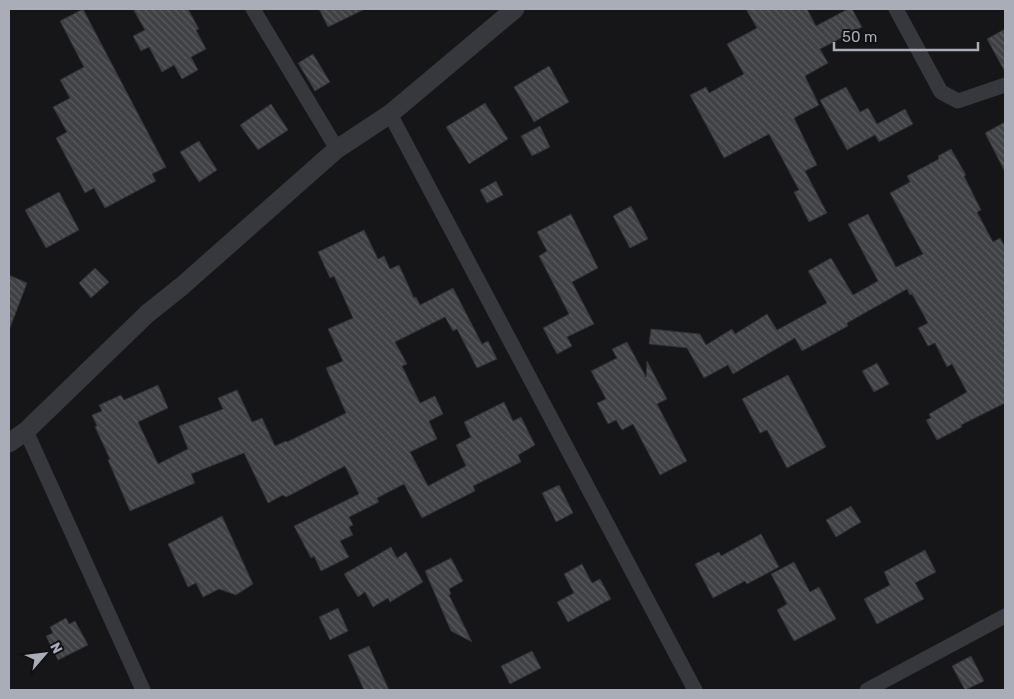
<svg xmlns="http://www.w3.org/2000/svg" width="1014" height="699" font-family="Rubik,sans-serif">
<defs>
<pattern id="building-back-hatch" width="6" height="6" patternUnits="userSpaceOnUse" patternTransform="scale(1.25)"><rect width="6" height="6" fill="#404145"/><path d="M-1 5l2 2M0 0l6 6M5-1l2 2" fill="none" stroke="#595a5e"/></pattern>
</defs>
<rect width="100%" height="100%" fill="#161618"/>
<g fill="url(#building-back-hatch)" stroke="#303034">
<polygon points="83,9 166,167 152,174 156,181 105,208 94,188 85,193 56,138 67,132 53,107 70,98 60,80 84,67 60,21"/>
<polygon points="133,9 188,9 199,29 196,30 206,49 191,57 198,70 182,79 174,65 162,72 149,47 141,51 133,36 145,30"/>
<polygon points="319,9 365,9 328,27"/>
<polygon points="746,9 807,9 816,26 848,9 852,9 862,27 820,49 828,63 805,76 819,105 794,118 817,165 805,171 827,213 809,222 794,192 799,190 769,134 724,158 690,95 706,87 709,93 744,74 727,44 757,28"/>
<polygon points="1005,29 1005,72 987,39"/>
<polygon points="313,54 330,82 315,91 298,63"/>
<polygon points="549,66 569,102 534,122 514,87"/>
<polygon points="846,87 860,112 868,108 877,124 905,109 913,124 879,142 875,135 847,150 820,100"/>
<polygon points="485,103 508,139 469,164 446,127"/>
<polygon points="271,104 288,130 258,150 240,125"/>
<polygon points="1005,122 1005,172 985,133"/>
<polygon points="540,126 550,147 532,156 521,136"/>
<polygon points="199,141 217,170 199,182 180,152"/>
<polygon points="951,149 966,175 964,176 981,210 977,212 993,242 1000,238 1005,247 1005,403 961,425 962,427 937,440 926,420 931,418 929,414 967,392 952,364 947,367 935,343 928,346 918,328 928,323 912,294 910,295 907,289 847,323 848,326 802,351 795,338 733,374 728,365 704,378 687,348 649,344 651,329 700,334 706,345 732,329 735,334 767,314 777,330 827,303 808,271 831,258 853,295 878,281 848,224 868,214 896,267 923,254 890,193 910,182 907,176 939,159 938,156"/>
<polygon points="496,181 503,195 487,203 480,190"/>
<polygon points="59,192 79,230 46,248 25,210"/>
<polygon points="631,206 648,239 630,248 613,216"/>
<polygon points="571,214 598,268 572,282 594,324 567,337 572,346 557,354 543,328 569,314 539,256 547,251 537,232"/>
<polygon points="364,230 378,259 384,256 390,269 399,265 414,298 416,297 420,305 453,288 482,344 488,341 497,359 477,368 457,329 453,331 445,317 395,342 407,364 402,366 420,403 435,396 443,414 429,421 437,439 410,452 428,486 466,466 456,445 471,437 464,422 504,402 513,421 521,417 535,445 518,455 521,462 473,486 475,491 422,518 404,484 377,498 379,502 349,517 353,525 349,527 353,535 340,541 349,557 321,571 314,556 311,558 294,526 359,494 345,466 298,491 286,497 283,495 268,503 244,453 191,474 195,483 130,511 108,460 110,459 95,427 97,426 92,415 102,411 99,405 121,395 124,400 158,385 168,408 138,422 158,464 188,449 179,426 223,409 218,398 237,390 252,422 262,418 275,446 286,441 287,442 346,413 326,368 343,361 328,329 353,318 334,276 330,278 318,252"/>
<polygon points="95,268 109,282 91,298 79,283"/>
<polygon points="9,275 27,283 10,328 9,327"/>
<polygon points="627,342 646,377 647,361 667,399 657,404 687,461 660,475 633,424 622,430 616,420 608,424 597,403 606,399 591,371 617,358 612,349"/>
<polygon points="877,363 889,384 874,392 862,371"/>
<polygon points="788,375 826,447 787,468 767,430 760,433 742,399"/>
<polygon points="559,485 573,513 556,522 542,493"/>
<polygon points="851,506 861,522 836,537 826,520"/>
<polygon points="222,516 253,584 236,595 219,589 203,597 196,583 188,587 168,544"/>
<polygon points="761,534 779,567 747,584 745,581 713,598 695,564 719,552 721,556"/>
<polygon points="391,547 397,558 406,552 423,582 390,602 388,598 373,607 365,592 358,597 344,574"/>
<polygon points="925,550 936,572 915,583 924,599 877,624 864,599 890,585 884,572"/>
<polygon points="451,558 463,581 449,589 451,594 449,595 472,642 451,631 425,571"/>
<polygon points="794,562 810,592 819,587 836,619 794,641 777,610 787,604 771,574"/>
<polygon points="582,564 592,583 600,579 611,599 568,622 557,602 574,593 564,574"/>
<polygon points="338,608 348,631 330,640 319,617"/>
<polygon points="66,618 69,624 75,621 88,645 58,660 46,636 53,633 50,627"/>
<polygon points="369,646 389,690 364,690 348,655"/>
<polygon points="532,651 541,668 510,684 501,666"/>
<polygon points="971,656 984,681 965,690 952,666"/>
</g>
<g fill="none" stroke-linecap="round" stroke-linejoin="round">
<g stroke="#37383d" stroke-width="15">
<polyline points="253,9 337,149"/>
<polyline points="896,9 941,92 958,101 1005,85"/>
<polyline points="390,114 695,690"/>
<polyline points="26,431 143,690"/>
<polyline points="867,690 1005,616"/>
</g>
<polyline stroke="#37383d" stroke-width="19" points="9,443 26,431 147,314 182,286 337,149 390,114 515,9"/>
</g>
<rect width="1014" height="699" fill="none" stroke="#a8adb8" stroke-width="20"/>
<g transform="translate(45 654) rotate(62)" stroke="#111113" stroke-width="4" paint-order="stroke">
<path d="M0-4L9 19L0 12L-9 19Z" fill="#a8adb8"/>
<text y="-8" font-size="14" font-weight="bold" text-anchor="middle" fill="#a8adb8">N</text>
</g>
<path d="M834 42v8h144v-8" fill="none" stroke="#a8adb8" stroke-width="2.5"/>
<text x="842" y="42" font-size="15" fill="#a8adb8" stroke="#111113" stroke-width="4" paint-order="stroke">50 m</text>
</svg>
